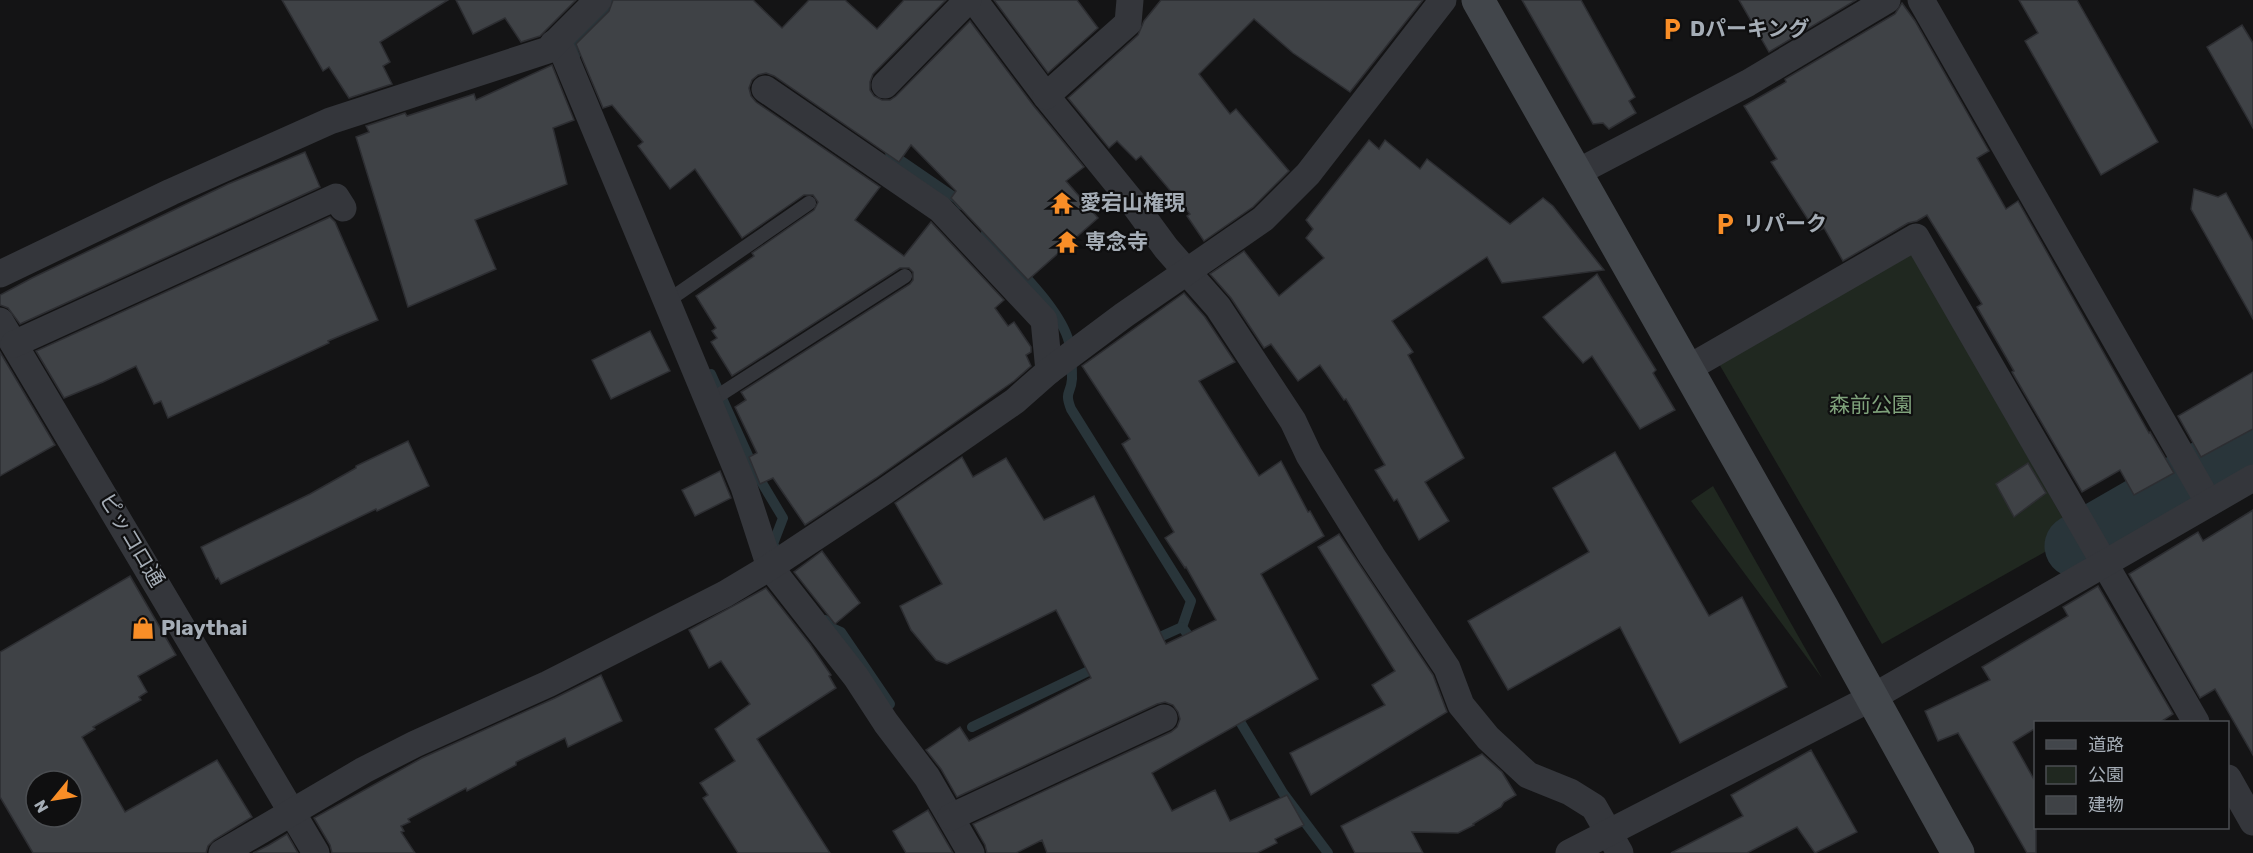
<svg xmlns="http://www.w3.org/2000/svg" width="2253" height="853" font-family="Rubik,'Noto Sans JP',sans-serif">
<rect width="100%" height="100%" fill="#141415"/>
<g fill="#202820">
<polygon points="1909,249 2073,536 1882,644 1715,357"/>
<polygon points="1713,486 1822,678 1691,501"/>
</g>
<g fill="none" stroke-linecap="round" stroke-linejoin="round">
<g stroke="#29353a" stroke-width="10">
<polyline points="575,56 572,49 614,0"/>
<polyline points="890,153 957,199 962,205"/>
<path d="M986 233C1010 263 1059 305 1069 342 1072 352 1072 369 1072 379 1071 394 1064 391 1071 409L1191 601 1182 627"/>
<polyline points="711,374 756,473 783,518 773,544 777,551"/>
<polyline points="825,620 830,627 841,632 890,704"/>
<polyline points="1151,641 1182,627 1196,645"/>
<polyline points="1233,710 1283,793 1328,853"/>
<polyline points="972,727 1099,666"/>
</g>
<polyline stroke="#29353a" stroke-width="63" points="2076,546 2253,444"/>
</g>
<g fill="#3f4246" stroke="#2d2e32" stroke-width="1.5" fill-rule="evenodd">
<polygon points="282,0 448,0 380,42 390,62 383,66 392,84 349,98 329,67 323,71"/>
<polygon points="456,0 576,0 540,36 521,42 505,18 473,34"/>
<polygon points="613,0 753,0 782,28 809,0 845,0 877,29 904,0 946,0 873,74 870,82 870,90 874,96 882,100 890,100 896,96 970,21 1033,105 1084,167 1066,181 1098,218 1028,280 951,198 956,191 911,145 899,162 774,76 766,73 758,75 752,80 749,88 751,96 756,102 880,187 855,220 904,256 931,222 1004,300 995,308 1008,326 1014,322 1031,347 1031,352 1026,355 1031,366 1014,381 876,478 805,525 773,478 760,484 749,457 757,453 735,407 746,400 741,392 910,284 913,280 913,272 909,268 900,268 732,376 711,342 717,338 712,331 716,328 696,296 754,256 752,253 814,210 818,202 813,195 804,195 742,238 695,169 670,189 638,146 643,142 612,105 603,108 576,44 609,11"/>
<polygon points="994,0 1077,0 1098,28 1048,73"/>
<polygon points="1161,0 1423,0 1350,92 1293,53 1254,19 1199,74 1230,114 1236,109 1289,171 1253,207 1204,241 1187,216 1190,214 1141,156 1136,160 1117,141 1109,148 1068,98 1138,35 1144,21"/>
<polygon points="1522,0 1581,0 1635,97 1629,101 1636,113 1609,129 1603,123 1593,124"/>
<polygon points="1739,0 1856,0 1769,52"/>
<polygon points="2019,0 2077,0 2158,142 2101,175 2025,41 2038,33"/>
<polygon points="1902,3 1915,21 1989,151 1977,158 2006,209 2018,201 2149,433 2150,432 2174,473 2134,495 2120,470 2082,492 2012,372 2014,371 1977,307 1982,304 1927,215 1917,221 1908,223 1843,261 1824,228 1816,232 1771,162 1777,159 1744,106 1786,82 1785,79 1895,14"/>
<polygon points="2242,25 2253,43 2253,128 2207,47"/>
<polygon points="552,65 574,120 553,128 567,184 475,220 496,269 408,307 356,137 369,132 366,126 405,113 407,116 474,94 476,100"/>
<polygon points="1369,140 1379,149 1385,140 1420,169 1427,159 1510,224 1543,198 1553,206 1604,270 1502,283 1487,257 1392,321 1413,352 1408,355 1464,458 1425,482 1449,521 1419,540 1397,499 1394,501 1375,470 1385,465 1346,399 1344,400 1320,365 1298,381 1271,344 1264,348 1231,298 1210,274 1244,251 1279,296 1324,258 1306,238 1313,229 1306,220"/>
<polygon points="305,152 320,187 20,324 8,308 0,305 0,295 32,278 228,184"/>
<polygon points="2194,189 2218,197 2226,193 2253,242 2253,319 2191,209"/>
<polygon points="330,217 335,222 378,320 328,341 329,343 168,418 161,401 154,404 136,366 103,382 64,398 36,351"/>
<polygon points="1597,274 1656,370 1653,373 1675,410 1640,429 1592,356 1583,363 1543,317"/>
<polygon points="1184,293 1205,317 1235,362 1199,381 1259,476 1281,461 1308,512 1310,511 1324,536 1261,574 1318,679 1152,773 1172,811 1215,790 1230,821 1287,795 1304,825 1275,839 1277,843 1257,853 1047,853 1042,840 1016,853 987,853 985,845 973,824 1171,732 1177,727 1180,719 1178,712 1173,705 1165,702 1157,704 957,797 941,769 926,750 960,727 969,741 1091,678 1056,610 947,664 936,660 911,630 900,606 942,584 895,503 962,457 973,477 1006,458 1044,520 1094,496 1166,644 1216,620 1186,567 1185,568 1165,538 1174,532 1122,444 1130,439 1082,366"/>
<polygon points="650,331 670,371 611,399 592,360"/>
<polygon points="0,352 55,445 0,476"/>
<polygon points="2253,372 2253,429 2201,457 2178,416"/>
<polygon points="408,441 429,486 377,511 376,509 221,584 218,578 216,579 201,547 310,494 356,468 356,466"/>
<polygon points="1615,452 1709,616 1742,597 1787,687 1680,743 1620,627 1508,690 1468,621 1589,552 1553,488"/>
<polygon points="2028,463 2046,493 2014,517 1996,484"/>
<polygon points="720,471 731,498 695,516 682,490"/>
<polygon points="2253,510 2253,755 2215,689 2200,698 2129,574 2198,532 2203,541"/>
<polygon points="1339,534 1433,675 1447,712 1311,795 1290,753 1385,705 1372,685 1395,671 1318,547"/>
<polygon points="822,551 860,603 835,624 794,572"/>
<path d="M130 576 176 655 138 676 147 692 139 697 141 700 93 727 95 729 82 737 125 812 217 760 252 817 214 840 208 846 206 853H33L0 797V652ZM36 781H72V817H36Z"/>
<polygon points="2098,586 2173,714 2159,723 2036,723 2036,728 2013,742 2036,783 2036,853 2027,853 1958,733 1938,741 1925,711 1990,680 1982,667 2068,616 2063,607"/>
<polygon points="766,588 810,644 831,675 829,676 836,688 757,739 830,853 738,853 703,798 708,795 700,783 735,761 715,729 750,704 721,661 709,668 689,630"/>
<polygon points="601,675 622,721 568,747 565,738 516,762 516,765 467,791 466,788 408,819 410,822 401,826 404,831 401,832 415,853 332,853 330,845 314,818 422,758 555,698"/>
<polygon points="1811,750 1857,832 1815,853 1797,827 1747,853 1671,853 1743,816 1731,795"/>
<polygon points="1482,754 1502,772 1516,795 1504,802 1501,807 1473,824 1474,825 1458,833 1412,832 1423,853 1355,853 1341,826"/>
<polygon points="928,810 953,853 906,853 893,831"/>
<polygon points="287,834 298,853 253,853 269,845"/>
</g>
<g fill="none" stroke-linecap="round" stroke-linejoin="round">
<g stroke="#34363b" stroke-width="14">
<polyline points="666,302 809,203"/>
<polyline points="707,403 905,276"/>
</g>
<g stroke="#34363b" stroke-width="27">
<polyline points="974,0 1046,96 1133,203 1166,248 1218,307 1293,421 1309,455 1372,556 1447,668 1461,705 1488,738 1528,775 1570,792 1594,807 1620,853"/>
<polyline points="1921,0 2209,503"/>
<polyline points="553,44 563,52 744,487 770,567 856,677 886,723 927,777 971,853"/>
<polyline points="885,85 968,0"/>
<polyline points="765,89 940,209 1044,320 1049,371"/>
<polyline points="1046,96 1128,23 1130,0"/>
<polyline points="1576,173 1748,83 1887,0"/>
<polyline points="0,274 171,192 330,121 548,50 598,0"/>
<polyline points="0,321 316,853"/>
<polyline points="14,344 336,197 343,208"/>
<polyline points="1687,369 1916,237 2196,722"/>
<polyline points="2228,778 2253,822"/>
<polyline points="951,817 1164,718"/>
<polyline points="222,853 364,770 415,744 548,684 725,594 770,567 885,491 1015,401 1049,371 1124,315 1263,219 1308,174 1443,0"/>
<polyline points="1569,853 1873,697 2253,478"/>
</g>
<polyline stroke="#42464b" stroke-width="33" points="1478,0 1822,607 1958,853"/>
</g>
<defs>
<g id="parking-bare" transform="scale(1.8)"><path d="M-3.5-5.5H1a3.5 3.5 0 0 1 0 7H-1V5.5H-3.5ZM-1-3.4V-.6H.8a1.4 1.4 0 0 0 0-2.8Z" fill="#f98e27" stroke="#0f0f10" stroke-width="2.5" paint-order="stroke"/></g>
<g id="temple-bare" transform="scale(1.8)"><path d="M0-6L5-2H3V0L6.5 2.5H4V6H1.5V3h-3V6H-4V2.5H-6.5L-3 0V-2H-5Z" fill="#f98e27" stroke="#0f0f10" stroke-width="2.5" paint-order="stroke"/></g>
<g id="shop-bare" transform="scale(1.8)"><path d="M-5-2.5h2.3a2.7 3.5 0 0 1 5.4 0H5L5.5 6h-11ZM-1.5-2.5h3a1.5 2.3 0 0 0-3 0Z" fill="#f98e27" stroke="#0f0f10" stroke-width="2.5" paint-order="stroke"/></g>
</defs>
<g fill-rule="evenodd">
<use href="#parking-bare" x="1672" y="29"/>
<use href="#temple-bare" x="1062" y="203"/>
<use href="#parking-bare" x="1725" y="224"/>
<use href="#temple-bare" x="1067" y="242"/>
<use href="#shop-bare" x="143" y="628"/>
</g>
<g text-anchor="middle" stroke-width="4.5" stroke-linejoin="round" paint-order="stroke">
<g font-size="21" font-weight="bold" fill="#a5adb6" stroke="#0f0f10" text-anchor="start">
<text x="1690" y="36">Dパーキング</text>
<text x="1080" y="210">愛宕山権現</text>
<text x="1743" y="231">リパーク</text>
<text x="1085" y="249">専念寺</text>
<text x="161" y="635">Playthai</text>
</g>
<g font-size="21" fill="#7fa27b" stroke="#0f0f10">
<text x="1871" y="412">森前公園</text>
</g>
<g font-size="21" fill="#a5adb6" stroke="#0f0f10">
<text transform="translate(132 540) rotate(59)" y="7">ピッコロ通</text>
</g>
</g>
<rect x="2034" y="721" width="195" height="108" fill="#0f0f10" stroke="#4b4e52" stroke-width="1.5"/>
<rect x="2046" y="740" width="30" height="9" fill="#42464b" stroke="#4b4e52" stroke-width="1.5"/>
<text x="2088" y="751" font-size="18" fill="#a5adb6">道路</text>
<rect x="2046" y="766" width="30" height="18" fill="#202820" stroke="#4b4e52" stroke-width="1.5"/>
<text x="2088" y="781" font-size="18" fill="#a5adb6">公園</text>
<rect x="2046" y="796" width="30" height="18" fill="#3f4246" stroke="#4b4e52" stroke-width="1.5"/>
<text x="2088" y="811" font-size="18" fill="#a5adb6">建物</text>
<g transform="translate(54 799) rotate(240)"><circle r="28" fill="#0f0f10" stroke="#4b4e52" stroke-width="1.5"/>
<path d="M0-4.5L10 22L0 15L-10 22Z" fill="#f98e27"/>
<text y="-9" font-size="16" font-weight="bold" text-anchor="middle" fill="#a5adb6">N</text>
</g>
</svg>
